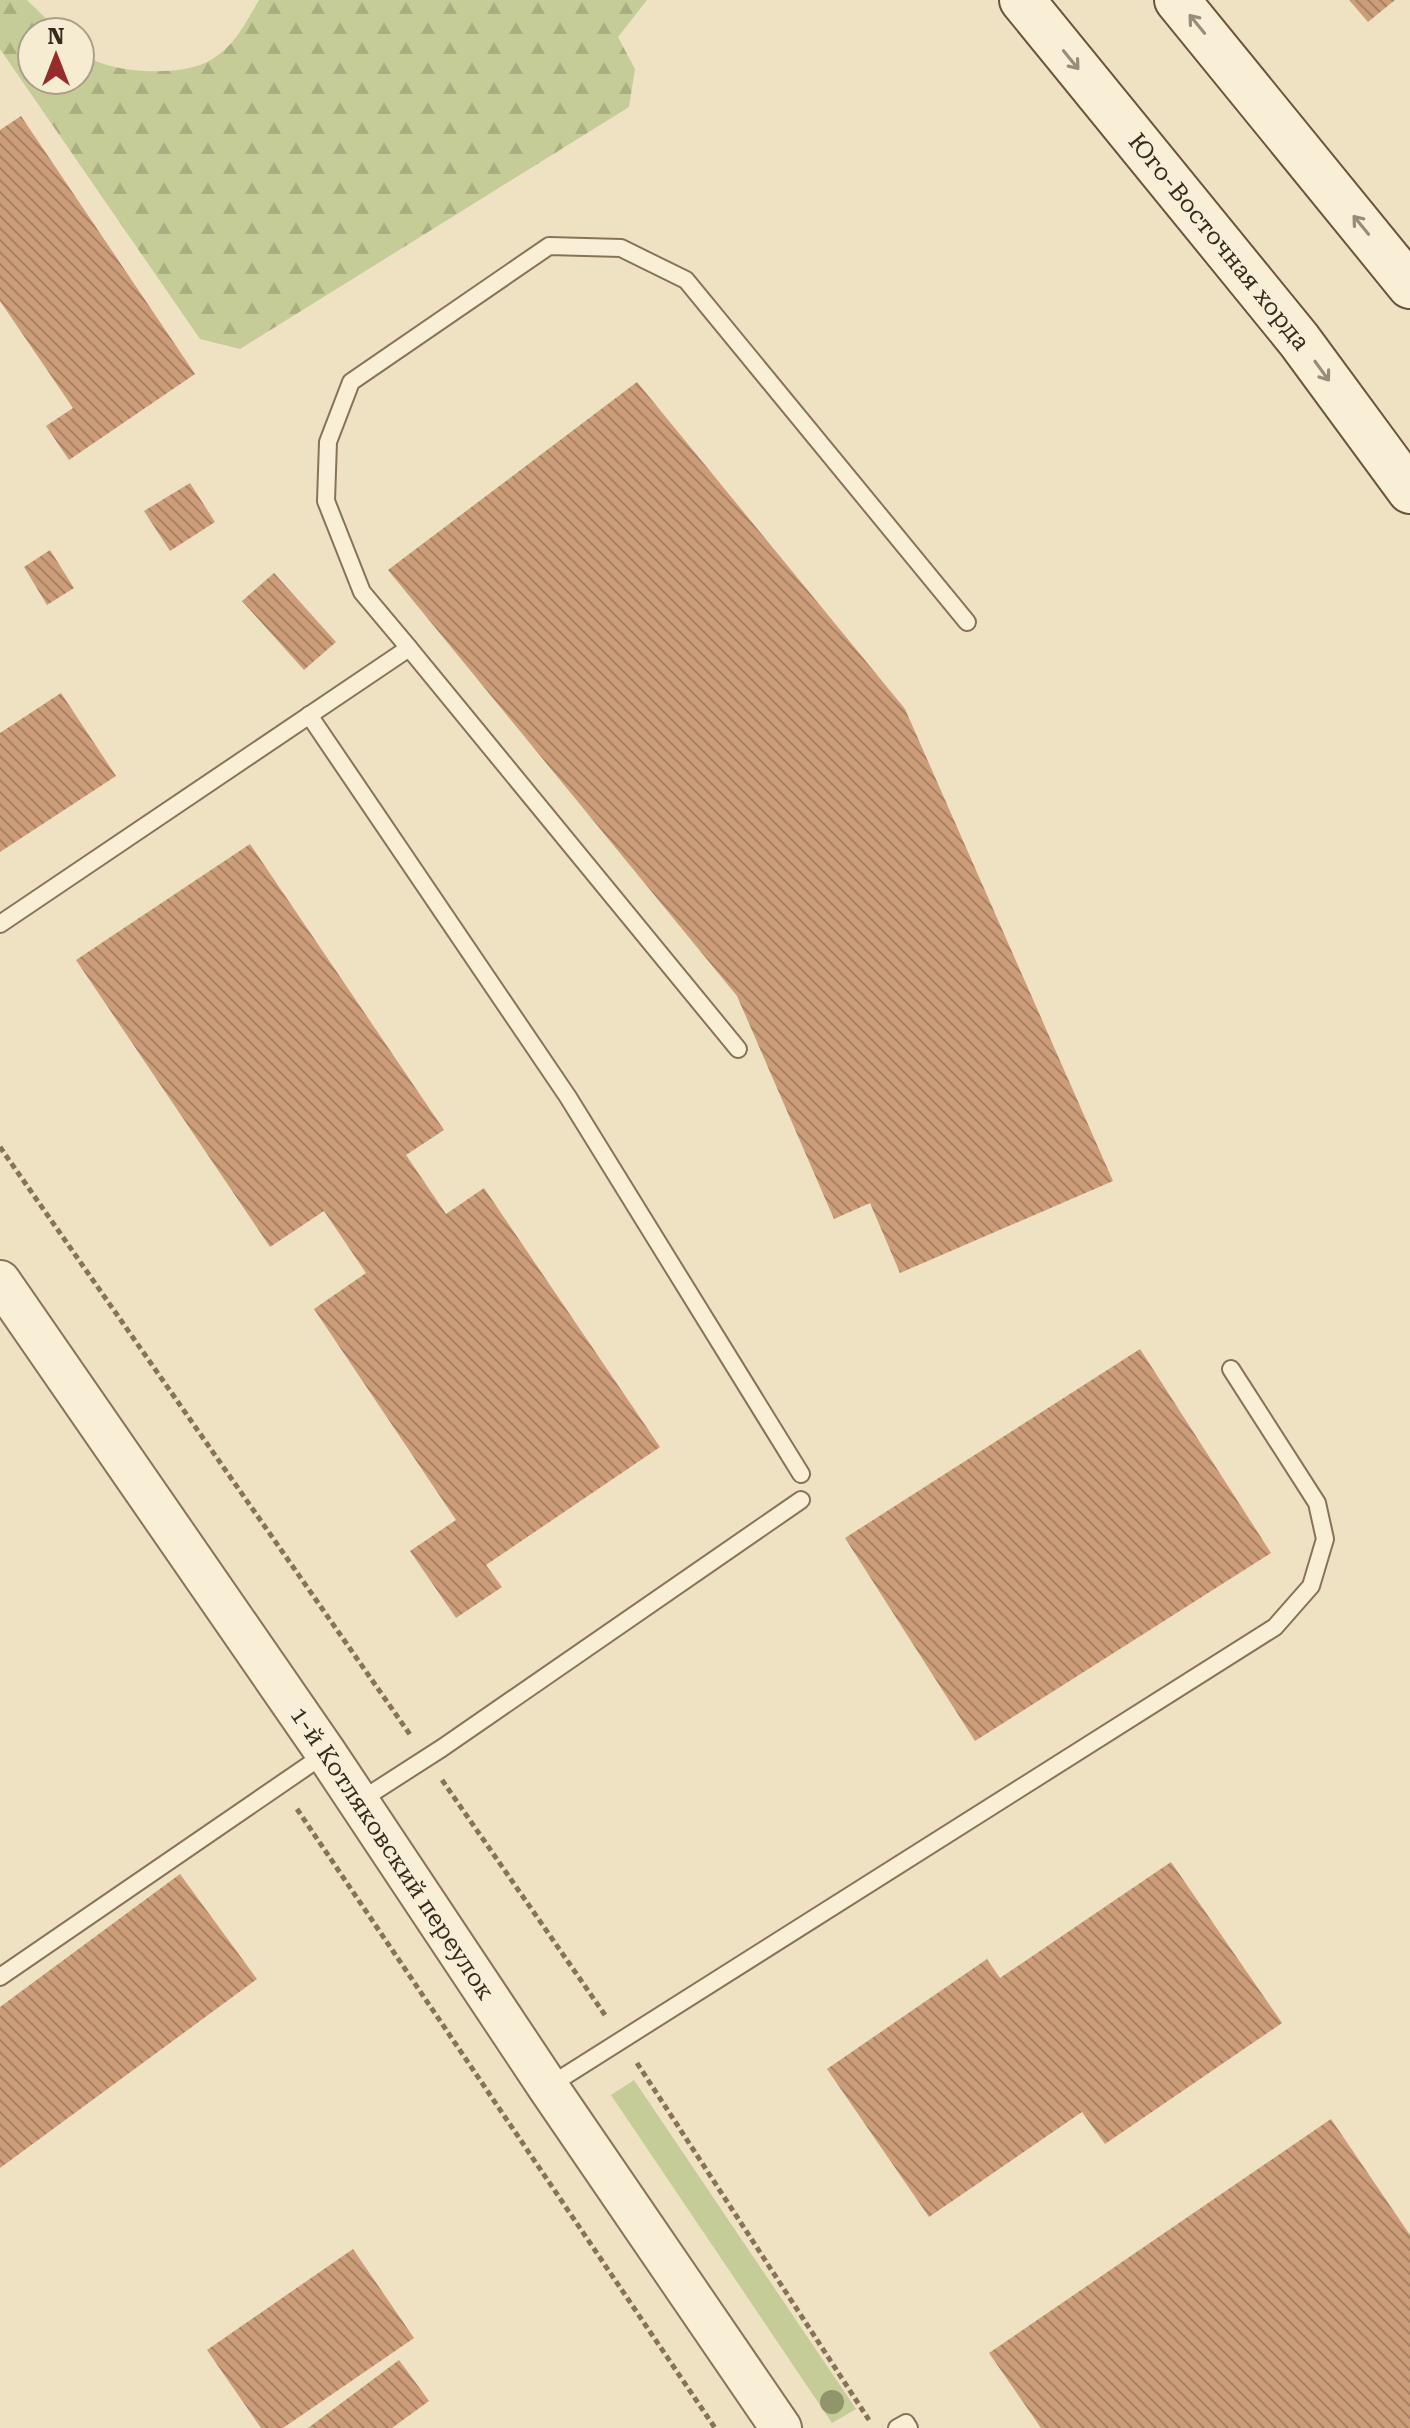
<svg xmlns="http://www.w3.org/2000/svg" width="1410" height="2428" font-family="'Roboto Serif',serif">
<defs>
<pattern id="forest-firs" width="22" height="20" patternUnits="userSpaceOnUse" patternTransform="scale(2)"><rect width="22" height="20" fill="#c5cc97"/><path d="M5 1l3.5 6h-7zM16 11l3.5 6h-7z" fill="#aaaf82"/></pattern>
<pattern id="building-back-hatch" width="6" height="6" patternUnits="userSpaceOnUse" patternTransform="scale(2)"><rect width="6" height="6" fill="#cc9d79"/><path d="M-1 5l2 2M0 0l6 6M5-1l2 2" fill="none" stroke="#a78063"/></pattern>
</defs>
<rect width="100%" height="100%" fill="#eee2c3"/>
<polygon fill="#c5cc97" points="634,2080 856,2409 832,2423 611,2095"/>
<path fill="url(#forest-firs)" d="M0 0H27L60 32H32V80H80V51C104 74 178 77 207 62 233 49 245 24 259 0H647L618 37 635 69 629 107 240 349 200 339 0 49Z"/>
<g fill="url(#building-back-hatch)">
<polygon points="1349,0 1395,0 1368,22"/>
<polygon points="21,116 195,374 69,460 46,426 73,408 0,301 0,130"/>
<polygon points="637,382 905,709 1113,1181 900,1273 870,1203 834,1219 737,996 388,570"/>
<polygon points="190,483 215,522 170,551 144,511"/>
<polygon points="50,550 74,588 47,605 24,567"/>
<polygon points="274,573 336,642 304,670 242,601"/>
<polygon points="61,693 116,776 0,852 0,733"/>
<polygon points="250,844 444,1130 406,1155 446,1214 484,1188 660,1447 486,1565 502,1587 456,1618 410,1551 456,1520 314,1309 366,1273 324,1211 270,1247 76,960"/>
<polygon points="1140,1349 1271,1553 975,1741 845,1538"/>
<polygon points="1171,1862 1282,2023 1105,2144 1082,2112 929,2217 827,2069 987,1959 1000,1978"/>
<polygon points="180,1874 257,1979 0,2168 0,2007"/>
<polygon points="1331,2119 1410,2235 1410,2428 1041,2428 989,2353"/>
<polygon points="353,2249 414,2338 283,2428 261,2428 207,2350"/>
<polygon points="399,2360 429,2401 392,2428 308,2428"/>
</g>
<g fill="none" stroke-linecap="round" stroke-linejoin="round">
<g stroke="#88735a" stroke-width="20">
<g id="service">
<polyline points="409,648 362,592 326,501 328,442 351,382 549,246 621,248 686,280 967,622"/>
<polyline points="309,715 568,1097 801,1474"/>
<polyline points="0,924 409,648 738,1049"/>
<polyline points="358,1802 442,1748 801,1500"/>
<polyline points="0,1977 325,1754"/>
<polyline points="549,2086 1275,1627 1311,1586 1325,1539 1317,1503 1231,1369"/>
<polyline points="897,2428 906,2423 909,2428"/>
</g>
</g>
<g stroke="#88735a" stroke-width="44">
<g id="tertiary">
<path id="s1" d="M0 1281 326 1753 548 2087 781 2428"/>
</g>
</g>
<g stroke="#6a543d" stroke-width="48">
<g id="secondary">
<path id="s2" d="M1022 0 1299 340 1410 491"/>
<polyline points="1177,0 1410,286"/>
</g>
</g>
<g stroke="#88735a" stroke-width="5" stroke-dasharray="6 4" stroke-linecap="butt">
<polyline points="0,1147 411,1736"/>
<polyline points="442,1780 605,2015"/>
<polyline points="297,1809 715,2428"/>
<polyline points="637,2063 869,2420"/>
</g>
<use href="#service" stroke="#f9efd6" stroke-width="16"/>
<use href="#tertiary" stroke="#f9efd6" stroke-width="40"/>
<use href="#secondary" stroke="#f9efd6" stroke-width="44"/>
</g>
<circle fill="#92946c" cx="832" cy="2402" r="12"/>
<defs><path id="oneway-shaft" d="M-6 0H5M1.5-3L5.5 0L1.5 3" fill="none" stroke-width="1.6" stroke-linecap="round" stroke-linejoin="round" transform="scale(2)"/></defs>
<g stroke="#988d7a">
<use href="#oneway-shaft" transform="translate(1197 24) rotate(-129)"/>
<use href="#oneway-shaft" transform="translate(1071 60) rotate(51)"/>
<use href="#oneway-shaft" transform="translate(1361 225) rotate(-129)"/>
<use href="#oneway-shaft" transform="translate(1322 371) rotate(54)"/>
</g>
<g text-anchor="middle" stroke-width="7" stroke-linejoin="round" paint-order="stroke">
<g font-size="24" fill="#382b1e" stroke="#f5ecd2">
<text dy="8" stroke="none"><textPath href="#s2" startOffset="312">Юго-Восточная хорда</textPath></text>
<text dy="8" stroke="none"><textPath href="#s1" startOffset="694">1-й Котляковский переулок</textPath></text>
</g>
</g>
<g transform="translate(56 56)"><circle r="38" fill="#f5ecd2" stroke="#a99f8a" stroke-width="2"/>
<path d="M0-6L14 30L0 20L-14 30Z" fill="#972b2a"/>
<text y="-12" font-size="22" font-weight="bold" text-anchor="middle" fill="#382b1e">N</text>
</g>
</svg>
